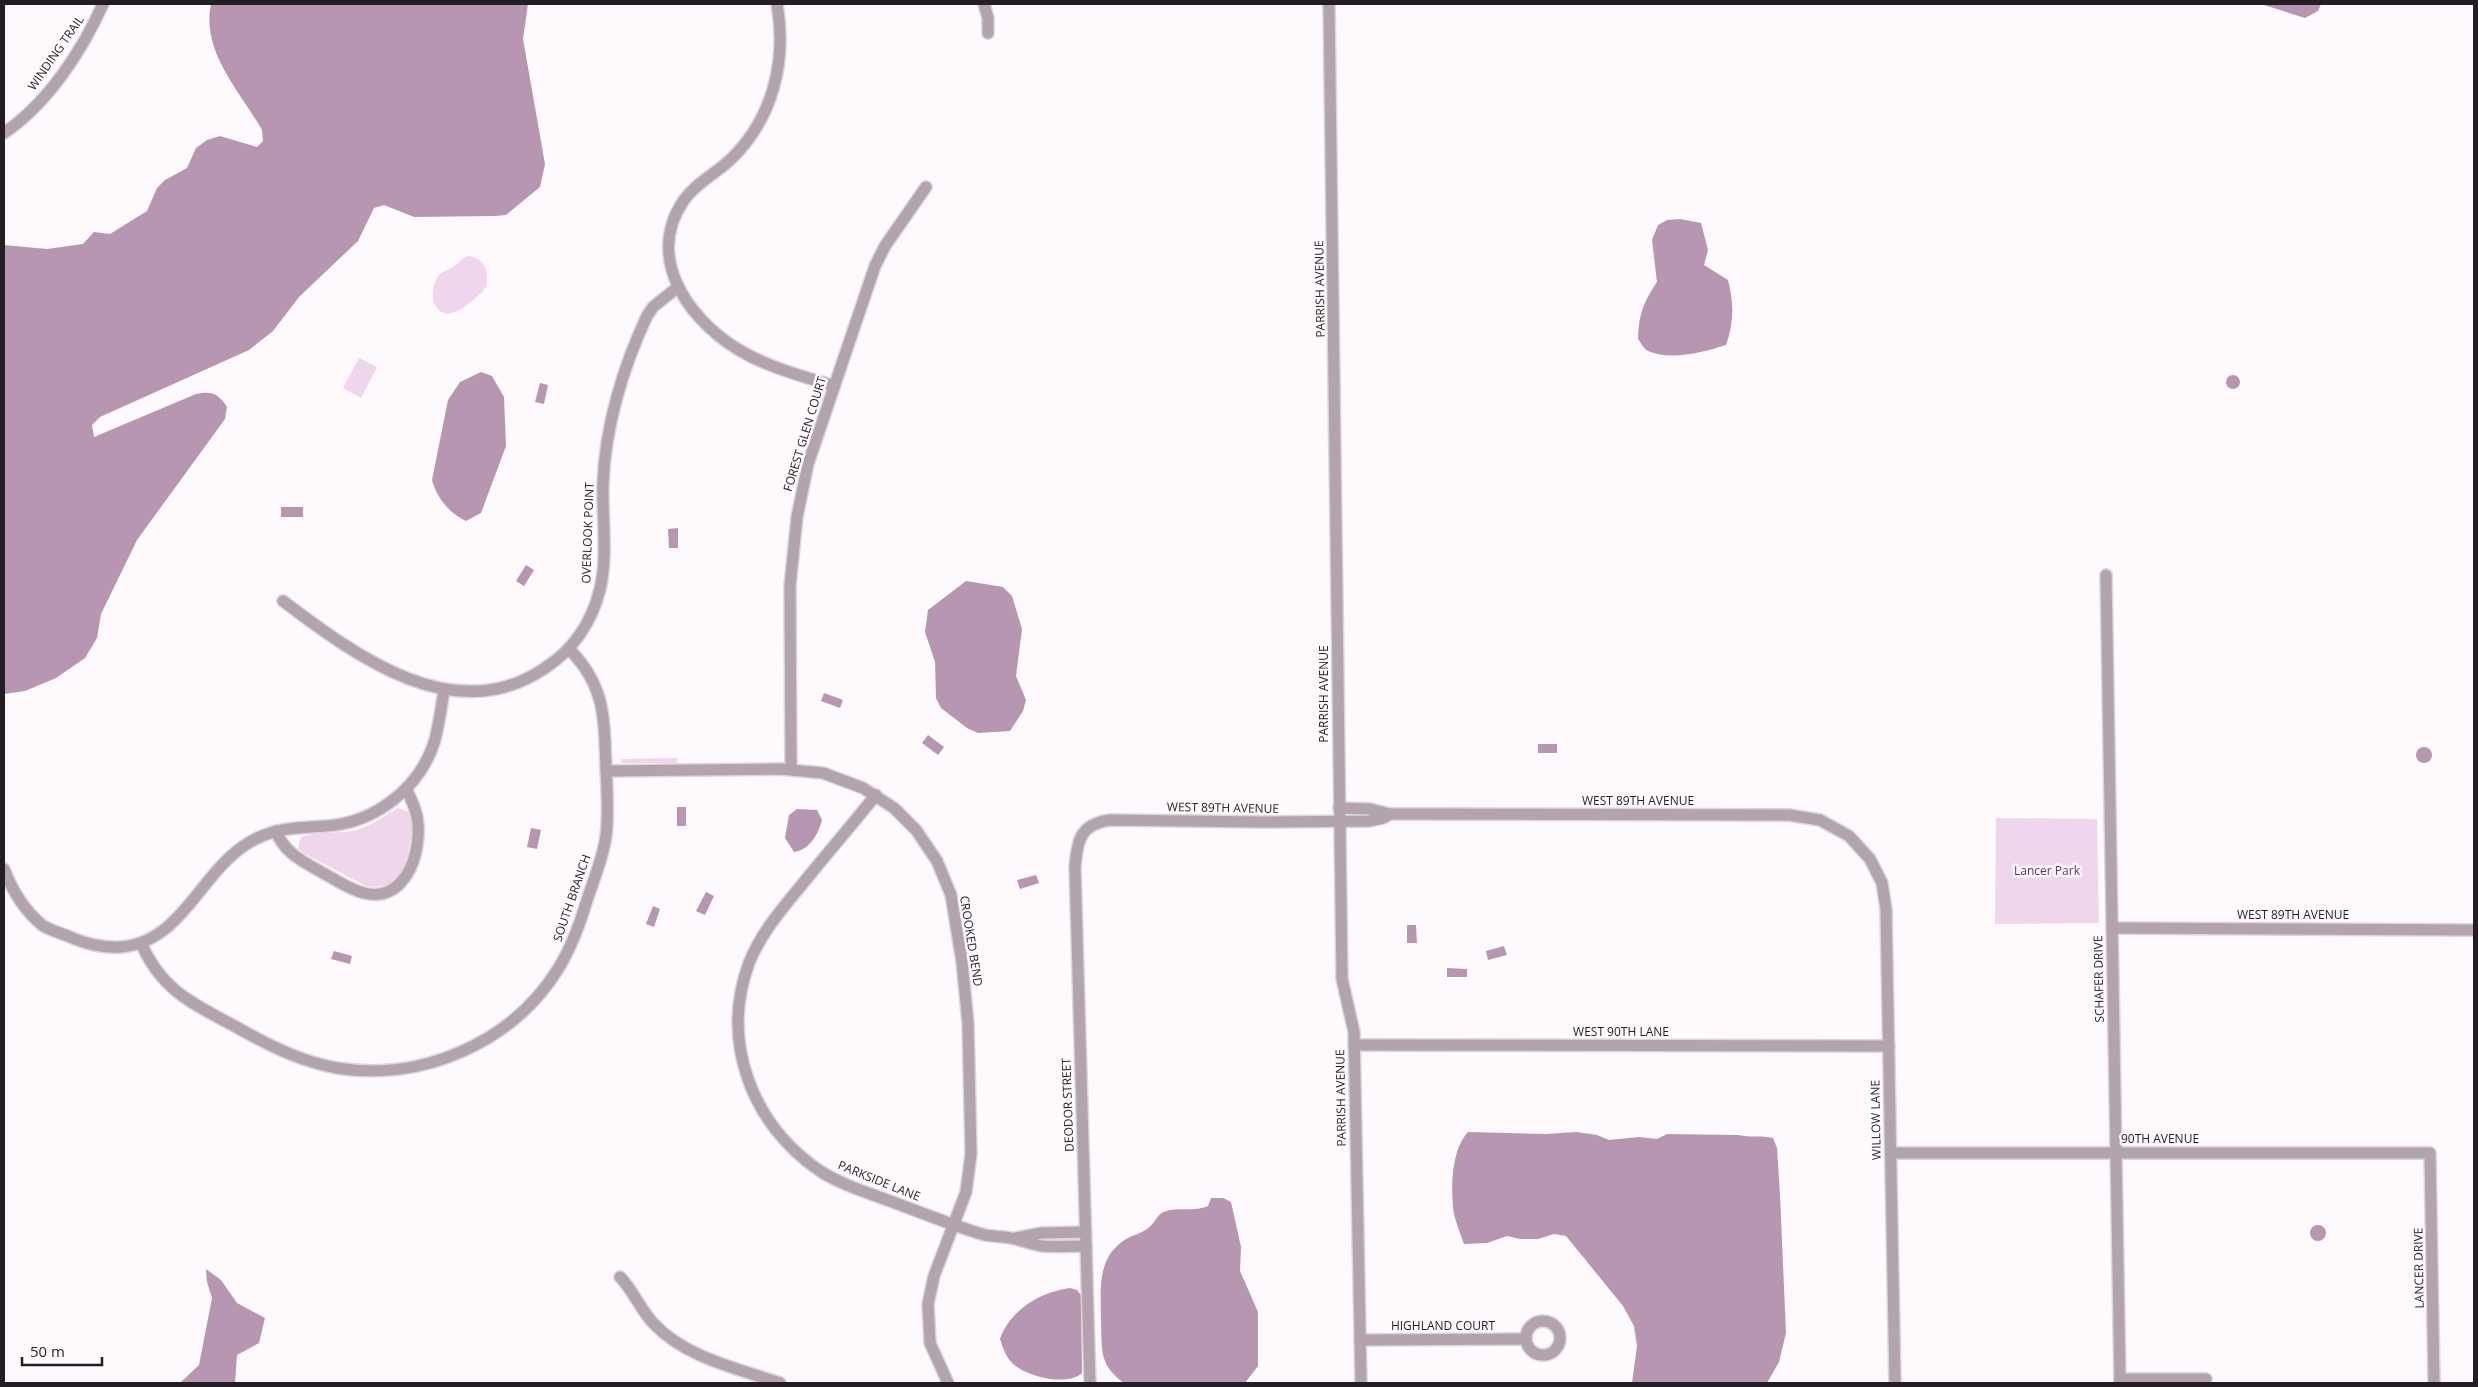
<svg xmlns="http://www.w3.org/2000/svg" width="2478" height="1387" font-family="'Open Sans',sans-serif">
<rect width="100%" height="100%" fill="#fdf9fc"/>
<g fill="#f0d6ec">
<path d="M468 256C484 257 490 272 486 287 480 296 456 317 444 313 429 308 431 286 439 275 443 271 448 270 453 267 459 264 461 258 468 256Z"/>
<polygon points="359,358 377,367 361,398 343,388"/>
<polygon points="677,758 677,763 621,763 621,759"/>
<path d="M398 808 409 812C414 822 412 832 410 843 405 869 398 891 366 886L303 853 298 848 301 837C315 831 336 834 352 831 369 828 383 816 398 808Z"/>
<polygon points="1996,818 2097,819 2099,923 1995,924"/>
</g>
<g fill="#b696b1">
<path d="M211 4H528L523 39 545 164 540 187 506 215 495 216 414 217 384 205 374 208 358 241 299 297 273 331 249 350 100 417 92 425 94 437 196 394C212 391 218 393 227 407L225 419 137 540 101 614 97 638 85 658 56 678 25 691 4 694V245L47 249 83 244 94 232 110 234 147 211 157 188 165 180 187 168 196 148 207 140 220 136 257 147 263 141 262 130C240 91 201 52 211 4Z"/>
<polygon points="2261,4 2321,4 2318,11 2305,18"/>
<path d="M1680 219 1701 223 1708 250 1704 265 1728 280C1734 303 1734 323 1726 345 1704 352 1671 361 1648 351 1644 349 1641 343 1638 339 1639 314 1643 303 1657 282L1652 240 1658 225 1667 220Z"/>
<path d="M481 372 492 376 504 397 506 446 481 513 466 521C450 514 436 497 432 480L448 400 460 382Z"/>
<circle cx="2233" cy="382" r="7"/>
<polygon points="540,383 548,385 544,404 535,402"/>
<rect x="281" y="507" width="22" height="10"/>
<polygon points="678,528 678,548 669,548 668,529"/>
<polygon points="526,565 534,570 524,586 516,581"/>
<polygon points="966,581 1003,587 1012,596 1022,629 1016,676 1026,700 1023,711 1010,731 978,733 967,728 941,708 936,698 935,662 925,632 928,610"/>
<polygon points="824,693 843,700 840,708 821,701"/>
<polygon points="928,735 944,747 938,755 922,743"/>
<rect x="1538" y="744" width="19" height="9"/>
<circle cx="2424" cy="755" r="8"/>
<rect x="677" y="807" width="9" height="19"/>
<path d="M797 809 817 810 822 820C818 835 809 850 794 852L785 838 789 815Z"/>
<polygon points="531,828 541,830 537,849 527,847"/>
<polygon points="1036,875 1039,883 1020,889 1017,880"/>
<polygon points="706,892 714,896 705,915 696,911"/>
<polygon points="653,906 660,909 654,927 646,924"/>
<polygon points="1407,925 1416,925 1417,943 1407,943"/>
<polygon points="1504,946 1507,955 1488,960 1486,951"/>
<polygon points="334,951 352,956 350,964 331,959"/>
<polygon points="1447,968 1467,969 1467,977 1447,977"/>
<path d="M1468 1132 1545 1134 1577 1132 1597 1135 1609 1140 1639 1137 1657 1139 1667 1134 1738 1135C1751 1138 1761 1135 1773 1138L1777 1148 1780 1195 1786 1333 1779 1362 1767 1383H1632L1637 1346 1634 1326 1623 1306 1566 1236 1554 1234 1538 1239H1520L1507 1236 1487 1243 1464 1244C1460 1232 1454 1219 1453 1207 1451 1184 1452 1149 1468 1132Z"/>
<path d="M1211 1198H1223L1231 1202 1241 1247 1240 1271 1258 1312V1366L1245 1383H1124C1099 1365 1102 1350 1101 1322 1101 1292 1096 1260 1123 1241 1130 1236 1140 1234 1147 1229 1155 1224 1157 1213 1166 1211 1180 1207 1195 1212 1208 1206Z"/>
<circle cx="2318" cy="1233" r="8"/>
<polygon points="206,1269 221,1280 237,1303 265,1318 259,1343 237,1355 235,1383 180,1383 199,1365 212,1298 207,1282"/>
<path d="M1070 1288 1077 1290 1081 1295 1082 1373C1068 1387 1020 1377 1008 1358 1004 1352 1002 1345 1000 1339 1010 1310 1040 1292 1070 1288Z"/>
</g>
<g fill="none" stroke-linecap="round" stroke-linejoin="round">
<g stroke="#dad6d9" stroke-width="14">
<g id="minor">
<path d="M777 4C787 61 773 119 730 160 715 174 696 183 684 200 642 261 694 327 748 355 775 369 805 377 834 386"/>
<polyline points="984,4 988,18 988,33"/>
<polyline points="1329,4 1342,979 1354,1032 1361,1383"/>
<path d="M4 133C48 103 82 51 103 4"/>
<polyline points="2106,575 2120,1383"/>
<path d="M283 601C356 656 455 730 545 668 573 650 592 622 600 589 608 556 602 518 603 484 605 427 623 367 647 316L653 307 678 287"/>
<polyline points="791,769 790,586 797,517 808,464 875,266 885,246 926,187"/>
<polyline points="606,771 780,769 823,773 863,788 894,808 916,830 937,861 951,895 962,962 968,1023 971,1154 966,1192 934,1276 928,1304 930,1343 948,1383"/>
<path d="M876 795C854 822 831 849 809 876 787 903 762 930 749 963 720 1042 752 1125 820 1171 845 1187 876 1195 903 1206 931 1216 957 1227 985 1235 995 1237 1005 1236 1015 1239 1024 1241 1032 1244 1041 1246 1055 1247 1071 1246 1086 1246"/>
<polyline points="1390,814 1789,815 1820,820 1849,836 1870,859 1882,883 1886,909 1895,1383"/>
<path d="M276 831C284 853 304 862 323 873 336 880 350 890 364 893 394 901 411 875 416 851 421 826 418 811 406 789"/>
<path d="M4 869C12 890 24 910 42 925 49 930 61 933 70 937 86 944 104 948 121 947 183 942 201 870 250 842 275 827 299 828 326 826 374 823 419 789 434 743 439 726 441 708 444 691"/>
<polyline points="2112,928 2474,930"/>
<path d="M141 943C164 996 200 1006 247 1033 276 1049 304 1062 337 1068 421 1082 512 1043 558 969 571 948 580 924 587 900 594 879 603 858 606 836 609 814 607 790 606 768 604 719 606 686 569 649"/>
<polyline points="1354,1045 1889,1046"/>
<polyline points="1891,1153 2430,1153 2434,1383"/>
<polyline points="1016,1238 1041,1233 1086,1232"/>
<path d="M620 1277C633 1290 640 1309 653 1323 686 1358 736 1368 780 1383"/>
<circle cx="1543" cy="1338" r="17"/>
<polyline points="1360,1340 1526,1339"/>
<polyline points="2120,1379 2206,1379"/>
<path d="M1090 1383 1075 868C1077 841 1080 824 1110 820L1261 822 1369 821 1383 818 1390 814 1370 809 1339 808"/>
</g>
</g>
<use href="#minor" stroke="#b2a3af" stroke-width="11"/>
</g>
<g text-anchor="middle" stroke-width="5" stroke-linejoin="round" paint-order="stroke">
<g font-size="12" fill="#241d23" stroke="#fdf9fc">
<text transform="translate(56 53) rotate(-55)" y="4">WINDING TRAIL</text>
<text transform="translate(1320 289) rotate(-91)" y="4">PARRISH AVENUE</text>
<text transform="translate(805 434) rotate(-73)" y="4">FOREST GLEN COURT</text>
<text transform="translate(588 533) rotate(-88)" y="4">OVERLOOK POINT</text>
<text transform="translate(1324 694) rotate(-90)" y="4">PARRISH AVENUE</text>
<text x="1638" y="805">WEST 89TH AVENUE</text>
<text transform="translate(1223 808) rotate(1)" y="4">WEST 89TH AVENUE</text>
<text transform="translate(572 898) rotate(-71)" y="4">SOUTH BRANCH</text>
<text x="2293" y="919">WEST 89TH AVENUE</text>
<text transform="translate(971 941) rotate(81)" y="4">CROOKED BEND</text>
<text transform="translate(2099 979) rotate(-91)" y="4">SCHAFER DRIVE</text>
<text x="1621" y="1036">WEST 90TH LANE</text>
<text transform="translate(1341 1098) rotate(-91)" y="4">PARRISH AVENUE</text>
<text transform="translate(1068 1105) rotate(-92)" y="4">DEODOR STREET</text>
<text transform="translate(1876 1120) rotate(-91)" y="4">WILLOW LANE</text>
<text x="2160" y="1143">90TH AVENUE</text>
<text transform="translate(879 1181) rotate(22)" y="4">PARKSIDE LANE</text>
<text transform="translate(2419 1268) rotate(-91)" y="4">LANCER DRIVE</text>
<text x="1443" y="1330">HIGHLAND COURT</text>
</g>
<g font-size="12" fill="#60345b" stroke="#fdf9fc">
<text x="2047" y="875">Lancer Park</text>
</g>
</g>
<rect width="2478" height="1387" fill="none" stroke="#241d23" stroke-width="10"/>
<path d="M22 1357v8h80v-8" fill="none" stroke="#241d23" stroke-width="2.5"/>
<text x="30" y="1357" font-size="15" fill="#241d23" stroke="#fdf9fc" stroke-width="4" paint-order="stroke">50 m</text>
</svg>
